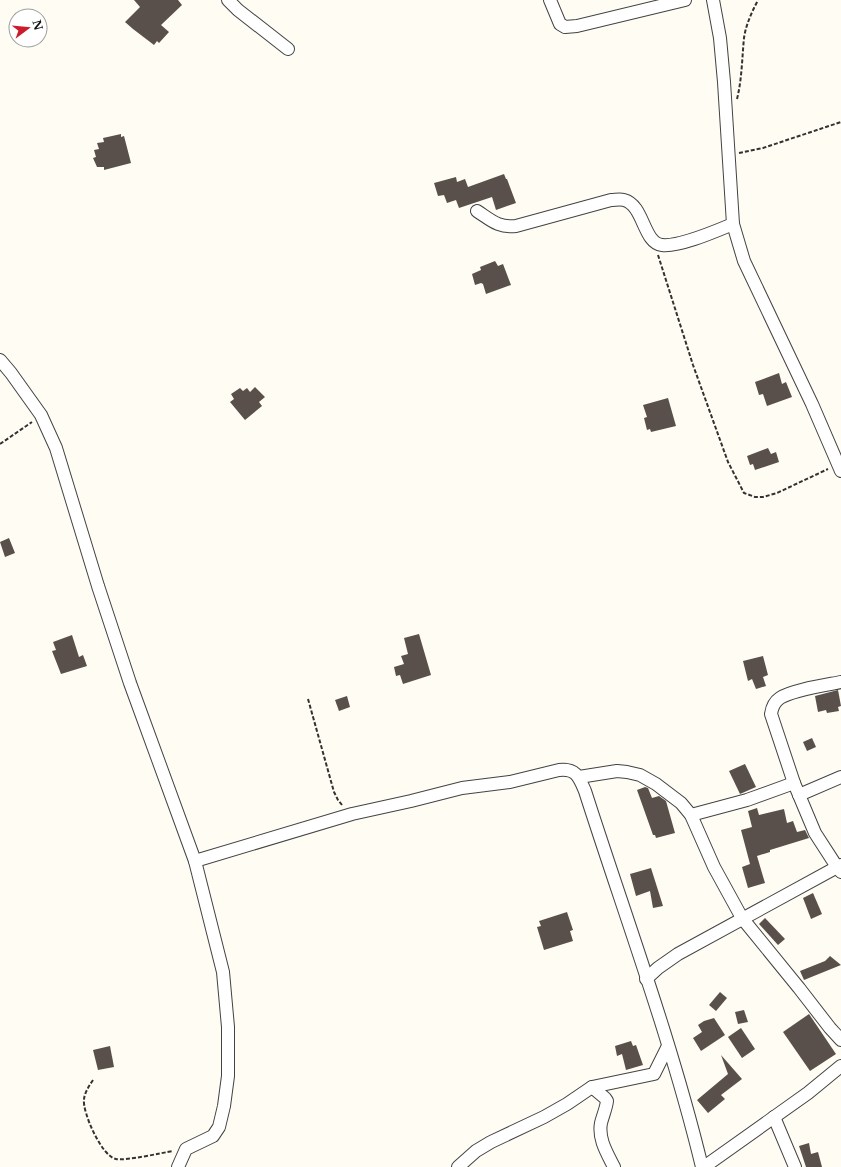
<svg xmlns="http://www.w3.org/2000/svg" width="841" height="1167" font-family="'Libre Baskerville',serif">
<rect width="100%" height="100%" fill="#fffcf3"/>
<g fill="#5a504b">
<polygon points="134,0 178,0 182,5 161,25 169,32 159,43 157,41 154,45 133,29 125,22 140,7"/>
<polygon points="121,134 121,137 124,136 131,163 104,170 104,167 97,167 93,158 96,157 94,150 99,149 97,143 104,142 103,138"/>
<polygon points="504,174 506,179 507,179 516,203 496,210 492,197 459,208 456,200 447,203 444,195 438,196 434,183 456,177 457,182 465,179 468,187"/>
<polygon points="495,261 498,266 503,264 511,285 486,294 483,284 481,283 475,285 472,274 481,270 480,267"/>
<polygon points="779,373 782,384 786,382 792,397 767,406 763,394 759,395 755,382"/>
<polygon points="255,387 265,397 259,402 262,406 245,420 230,402 234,399 231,394 240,388 243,391 247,388 250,392"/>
<polygon points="668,398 676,426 651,432 650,429 647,430 644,418 647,417 643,405"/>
<polygon points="768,448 771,454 776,452 779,462 755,470 753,464 750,465 747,456"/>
<polygon points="9,538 15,553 5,557 0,542"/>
<polygon points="419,634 431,675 403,684 400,675 396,676 394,667 404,664 401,656 408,654 404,638"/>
<polygon points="72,635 79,657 83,655 87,666 61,674 52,651 56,650 53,642"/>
<polygon points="763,656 768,675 763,677 766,686 756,689 752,679 748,681 743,661"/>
<polygon points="838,690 841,706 838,707 839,711 827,713 826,710 818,712 815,696"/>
<polygon points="347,696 350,707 339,711 335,700"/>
<polygon points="812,738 816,747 807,751 803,742"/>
<polygon points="745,764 756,787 740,794 729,771"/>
<polygon points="645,787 648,788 652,798 659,796 666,801 675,833 656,838 655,835 653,835 637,790"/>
<polygon points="757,808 759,815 784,809 787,823 793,821 797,832 805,830 809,838 770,850 770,852 757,856 765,883 748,888 742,867 750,864 741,830 752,827 748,811"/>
<polygon points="651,868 663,906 653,908 650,891 636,896 630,874"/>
<polygon points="813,893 822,914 811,919 803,898"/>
<polygon points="567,912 573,930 570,931 573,941 544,950 537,927 541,926 539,921"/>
<polygon points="765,918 785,939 778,945 759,924"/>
<polygon points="830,956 841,965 804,980 800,971 825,961"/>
<polygon points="720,992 727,998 716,1011 709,1005"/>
<polygon points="744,1010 748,1022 738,1024 735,1012"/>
<polygon points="809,1014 836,1054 810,1071 783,1032"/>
<polygon points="714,1018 725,1035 701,1051 693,1038 702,1032 698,1025 704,1021"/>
<polygon points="741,1028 755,1049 742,1058 728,1037"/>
<polygon points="631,1041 633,1046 636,1045 643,1065 626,1070 622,1054 617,1056 615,1046"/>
<polygon points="110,1046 114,1067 98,1070 93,1050"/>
<polygon points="721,1055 742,1079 721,1095 725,1099 708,1113 697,1100 728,1074"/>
<polygon points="809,1143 811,1154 818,1152 822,1167 806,1167 799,1146"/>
</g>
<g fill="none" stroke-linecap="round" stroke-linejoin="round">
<g stroke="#434343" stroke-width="14">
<g id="minor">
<polyline points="228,0 238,10 288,49"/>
<polyline points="550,0 560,24 565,27 577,26 685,0"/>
<polyline points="713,0 720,38 724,82 733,224 744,261 812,404 841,471"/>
<path d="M477 211C491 220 498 228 516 226L611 200C615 200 620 199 624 200 644 205 643 243 662 245 680 247 716 231 733 224"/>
<polyline points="0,360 11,373 41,415 56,448 98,586 130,683 195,861 223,972 228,1027 228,1076 224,1106 219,1127 213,1136 186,1149 178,1167"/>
<path d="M841 682C826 685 792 690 780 698 774 702 772 707 771 714L794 783 815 833 837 867 841 872"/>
<polyline points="579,777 617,771 627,772 640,775 656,784 681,803 691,815 714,867 742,918 799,988 830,1028 841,1040"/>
<polyline points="799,795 841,777"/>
<polyline points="691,815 747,800 794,783"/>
<path d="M195 861 352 814 411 801 462 788 510 782 559 770C576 768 579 777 585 791 625 916 671 1039 702 1167"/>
<polyline points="646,979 658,968 678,954 841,865"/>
<path d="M592 1087 605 1098 607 1101C606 1109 603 1115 601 1123 598 1139 607 1153 614 1167"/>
<polyline points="774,1117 795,1167"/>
<polyline points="458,1167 476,1151 491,1142 544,1117 567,1104 592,1087 654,1074 668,1046"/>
<polyline points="704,1167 808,1093 841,1066"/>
</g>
</g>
<g stroke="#323232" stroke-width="2" stroke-dasharray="4 2" stroke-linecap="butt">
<path d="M737 99C742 79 742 58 744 38 746 24 752 12 758 0"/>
<polyline points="739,153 763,148 841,122"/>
<polyline points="658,255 693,365 728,462 744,493 755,497 763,497 777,493 828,469"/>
<polyline points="0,444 32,422"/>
<polyline points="308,699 334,792 338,800 342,805"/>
<path d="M93 1080C89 1086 85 1092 84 1099 82 1112 102 1157 116 1159 126 1161 161 1153 173 1151"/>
</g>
<use href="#minor" stroke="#fff" stroke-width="12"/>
</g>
<g transform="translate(28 28) rotate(74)"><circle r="19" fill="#ffffff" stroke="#9f9f9f"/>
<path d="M0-3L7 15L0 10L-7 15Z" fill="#cc1c2c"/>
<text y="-6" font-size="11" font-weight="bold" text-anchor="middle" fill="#101010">N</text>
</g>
</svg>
